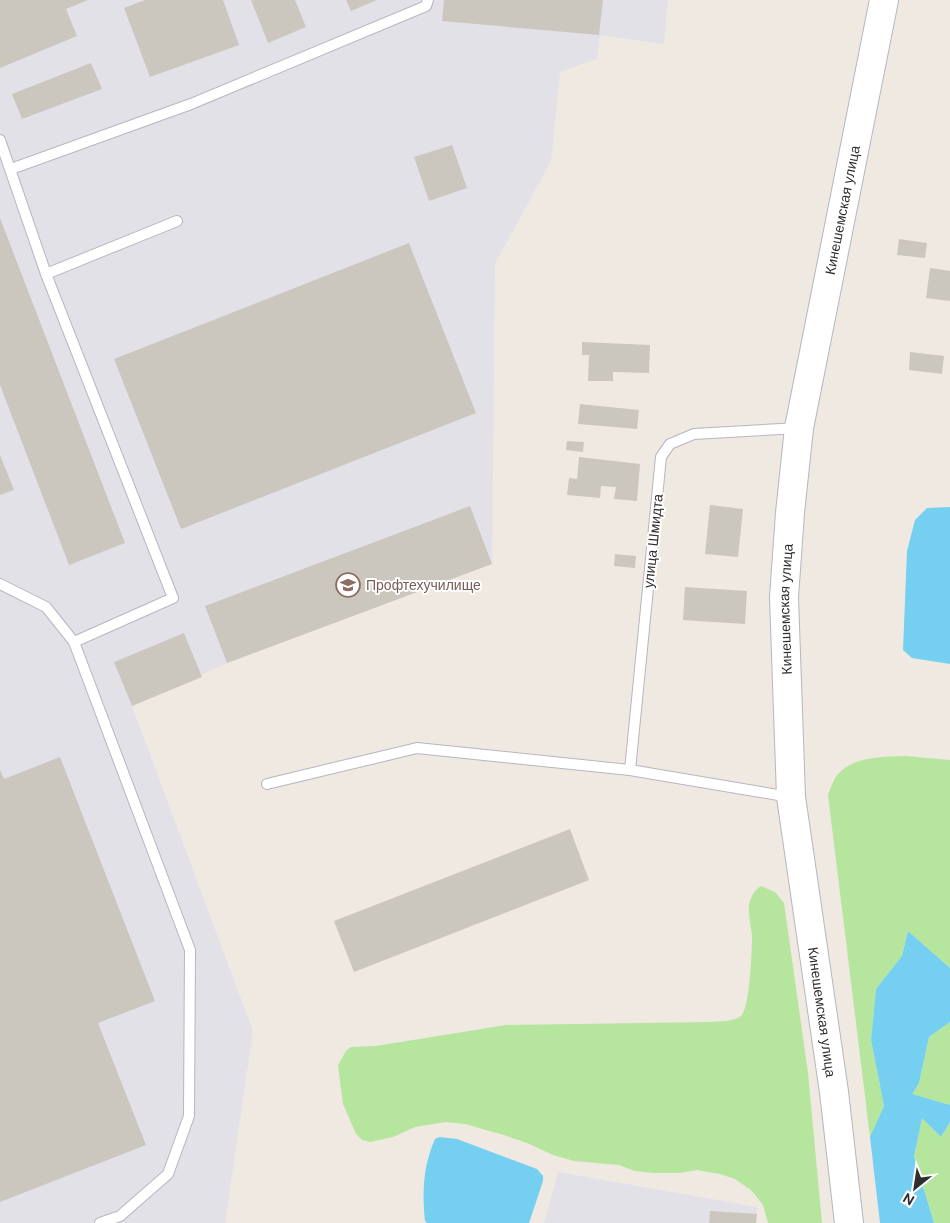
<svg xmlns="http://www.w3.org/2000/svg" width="950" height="1223" font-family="'DM Sans',sans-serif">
<rect width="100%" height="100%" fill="#efe9e1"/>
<g fill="#e3e1e8">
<polygon points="0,0 668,0 664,44 600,35 597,59 560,72 551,161 495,264 492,564 227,663 132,706 253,1031 225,1223 0,1223"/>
<polygon points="558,1172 757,1207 756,1223 544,1223"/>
</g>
<g fill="#b6e59e">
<path d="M905 756 950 760V968L908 931 902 956 876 989 871 1040 884 1106 870 1137 828 795C831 787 834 777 841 771 858 756 884 757 905 756Z"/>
<path d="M761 886 775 892 784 903 808 1073 822 1223H768L763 1205 752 1191 735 1179 720 1174 697 1170 680 1173H652L635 1171 619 1165 574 1161 553 1155 527 1143 504 1135 465 1124 446 1122 415 1127 393 1137 370 1142 362 1140 356 1134 343 1104 338 1065 346 1051 351 1047 376 1046 506 1025 710 1022C720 1021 733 1022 741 1016 750 1008 752 950 752 936 751 926 748 915 749 905 751 897 754 890 761 886Z"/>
<polygon points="950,1022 950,1105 911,1094 919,1083 929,1037"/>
<polygon points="922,1117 941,1137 950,1122 950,1223 934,1223 914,1157"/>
</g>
<g fill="#75cff0">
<polygon points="950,507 950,664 912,658 903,650 907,551 915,520 927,508"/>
<polygon points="908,931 950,968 950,1022 929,1037 919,1083 912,1094 950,1105 950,1122 941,1137 922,1118 914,1157 934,1223 880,1223 870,1137 884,1106 871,1040 876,989 902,956"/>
<path d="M439 1137 457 1139 537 1169 543 1176V1181L529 1223H427L425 1221C422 1192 423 1166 435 1139Z"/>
</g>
<g fill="#cbc7bf">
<polygon points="0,0 88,0 66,9 77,36 0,68"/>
<polygon points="145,0 223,0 239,45 150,77 124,8"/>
<polygon points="251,0 295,0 306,27 268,43"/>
<polygon points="346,0 377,0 351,11"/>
<polygon points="444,0 603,0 599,35 442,21"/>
<polygon points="91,63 102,89 22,119 12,94"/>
<polygon points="452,145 467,188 429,201 414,157"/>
<polygon points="0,218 125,543 69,565 0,385"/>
<polygon points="899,239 927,243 925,258 897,255"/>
<polygon points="409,243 476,413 181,529 114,359"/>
<polygon points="930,268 950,271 950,301 926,298"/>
<polygon points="582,342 650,345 649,373 613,372 613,381 588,381 589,355 582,355"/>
<polygon points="910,352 944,356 942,374 909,370"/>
<polygon points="580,404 639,410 637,429 578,424"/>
<polygon points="567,441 584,442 583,452 566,450"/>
<polygon points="0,455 14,490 0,495"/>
<polygon points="579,457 640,464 637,501 614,499 616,487 601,486 600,498 567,495 569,478 577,479"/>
<polygon points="710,505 743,509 738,557 705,554"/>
<polygon points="470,506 492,564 227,663 205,606"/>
<polygon points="615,554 636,556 635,568 614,566"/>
<polygon points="685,587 747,591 745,624 683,620"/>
<polygon points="184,633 202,677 132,706 114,662"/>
<polygon points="60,757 155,1001 98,1023 146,1145 0,1202 0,770 4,779"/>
<polygon points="570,829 589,880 354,972 334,921"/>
<polygon points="710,1211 757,1214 756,1223 709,1223"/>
</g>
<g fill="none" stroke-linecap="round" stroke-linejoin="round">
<g stroke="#b4b7c1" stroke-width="12">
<g id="lane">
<polyline points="0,140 46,274 173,598 74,642 190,950 189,1116 168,1174 120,1216 100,1223"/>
<polyline points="11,169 191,104 426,6 428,0"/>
<polyline points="46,274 177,221"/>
<polyline points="0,584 46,607 74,642"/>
<polyline points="630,770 661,457 670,444 694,434 799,428"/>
<polyline points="267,784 417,748 630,770 790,797"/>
</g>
</g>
<g stroke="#b4b7c1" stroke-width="30">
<g id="secondary">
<path id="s1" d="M849 1223 834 1092 791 797 784 597 790 513 799 428 884 0"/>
</g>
</g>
<use href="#lane" stroke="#fff" stroke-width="10"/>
<use href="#secondary" stroke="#fff" stroke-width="28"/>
</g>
<defs>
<g id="university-ring" transform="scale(1.25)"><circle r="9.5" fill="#fff" stroke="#8d6e63" stroke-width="1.5"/><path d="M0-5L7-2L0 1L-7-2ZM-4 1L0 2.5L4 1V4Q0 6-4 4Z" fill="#8d6e63"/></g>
</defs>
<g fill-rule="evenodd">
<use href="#university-ring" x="348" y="585"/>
</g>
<g text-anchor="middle" stroke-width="4" stroke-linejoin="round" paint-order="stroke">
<g font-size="14" fill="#2e2e2e" stroke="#fff">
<text dy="5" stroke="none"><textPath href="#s1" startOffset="1022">Кинешемская улица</textPath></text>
<text transform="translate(653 541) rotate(-84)" y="5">улица Шмидта</text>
<text dy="5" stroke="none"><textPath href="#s1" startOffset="618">Кинешемская улица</textPath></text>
<text transform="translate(822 1012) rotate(82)" y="5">Кинешемская улица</text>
</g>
<g font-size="14" fill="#785e54" stroke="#fff" text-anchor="start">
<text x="366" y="590">Профтехучилище</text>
</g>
</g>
<g transform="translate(915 1188) rotate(210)" stroke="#ffffff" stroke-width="4" paint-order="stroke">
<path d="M0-4L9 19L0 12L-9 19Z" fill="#2e2e2e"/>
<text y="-8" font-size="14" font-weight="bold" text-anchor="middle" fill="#2e2e2e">N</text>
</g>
</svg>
